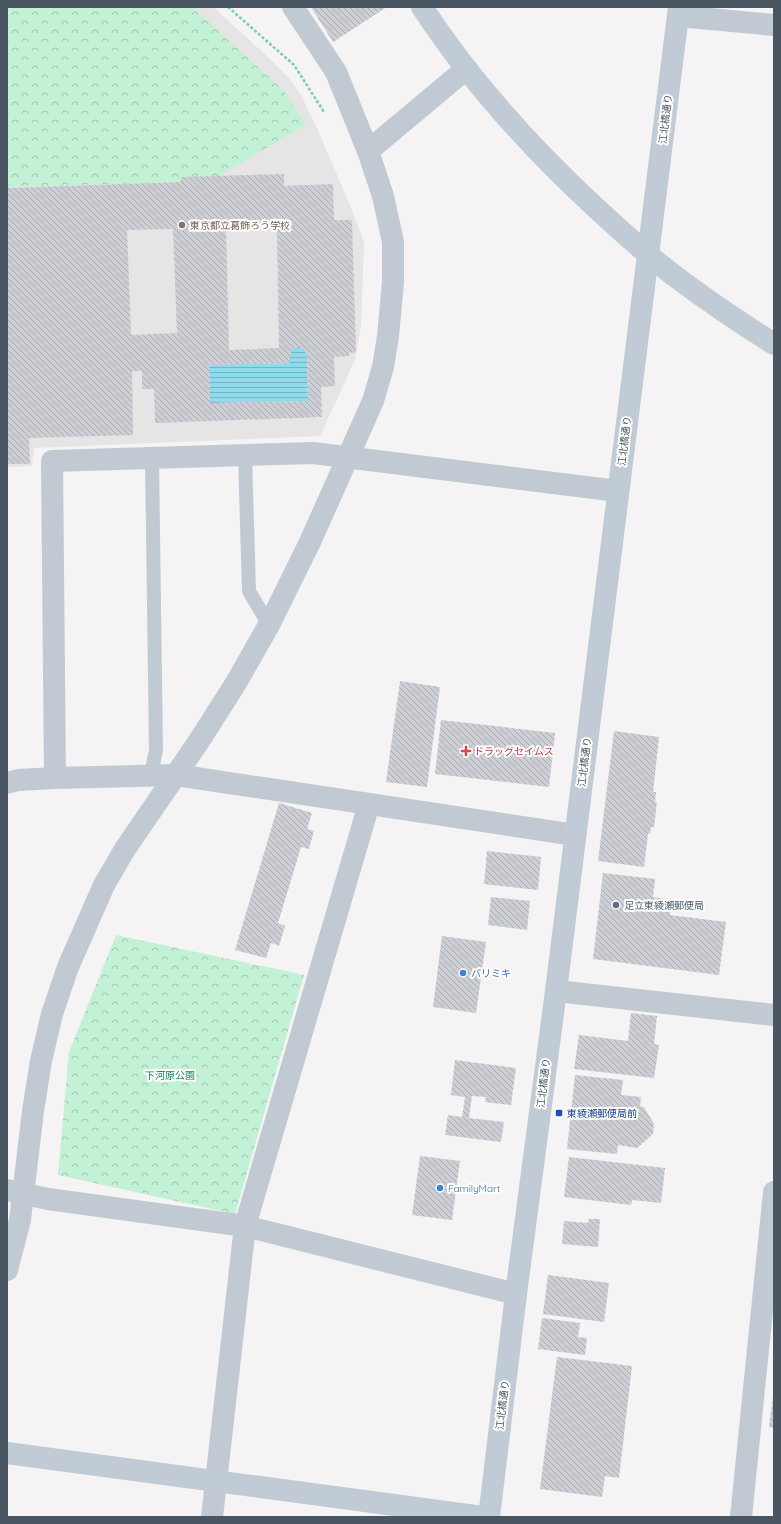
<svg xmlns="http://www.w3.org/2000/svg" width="781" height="1524" font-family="Quicksand,'Noto Sans JP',sans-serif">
<defs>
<pattern id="park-crowns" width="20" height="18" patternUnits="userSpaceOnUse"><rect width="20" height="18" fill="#c3f1d5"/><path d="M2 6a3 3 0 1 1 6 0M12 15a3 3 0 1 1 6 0" fill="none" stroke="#a0c6b0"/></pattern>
<pattern id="water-rules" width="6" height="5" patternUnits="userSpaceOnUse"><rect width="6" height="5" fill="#90daee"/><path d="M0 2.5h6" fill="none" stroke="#78b4c4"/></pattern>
<pattern id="building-back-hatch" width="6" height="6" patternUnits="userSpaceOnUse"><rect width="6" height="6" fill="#cdcfd5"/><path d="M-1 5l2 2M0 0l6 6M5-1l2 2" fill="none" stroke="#a8abb0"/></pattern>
</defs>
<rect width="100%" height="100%" fill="#f5f3f3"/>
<polygon fill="#e6e4e5" points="7,7 213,7 257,47 287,76 301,95 317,128 351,208 364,242 361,326 355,360 320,436 34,448 32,466 7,467"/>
<g fill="url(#park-crowns)">
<polygon points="7,7 192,7 285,92 306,125 210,181 7,187"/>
<polygon points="116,935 304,975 235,1214 58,1175 69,1052"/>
</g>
<polygon fill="url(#water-rules)" points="298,347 304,349 307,355 308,401 210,403 209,365 290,363 290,355 292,349"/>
<g fill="url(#building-back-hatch)" fill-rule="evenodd">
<polygon points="311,7 387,7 333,42"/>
<path d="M284 174V186L333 184 334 220H352L356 352 349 353V356L334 357 335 386 321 387 322 417 155 423 154 389H142V371H132L133 435 29 438 30 464H7V188L181 182V177ZM277 227 279 348 229 350 226 228ZM173 229 177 333 131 335 127 230ZM298 347 304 349 307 355 308 401 210 403 209 365 290 363V355L292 349Z"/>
<polygon points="400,681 440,687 427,787 386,782"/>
<polygon points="441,720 555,733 549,787 435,774"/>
<polygon points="614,731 659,737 653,792 656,792 655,802 657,802 654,827 651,827 650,834 648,834 644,867 598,861"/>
<polygon points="279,803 312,813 307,829 314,831 309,849 301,847 278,923 285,926 279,946 271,943 266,958 235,950"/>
<polygon points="487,851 541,857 538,890 484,884"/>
<polygon points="603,873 655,879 653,897 671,900 670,915 726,922 719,975 593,959"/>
<polygon points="491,897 530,901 527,930 488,925"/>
<polygon points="442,936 486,942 476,1013 433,1007"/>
<polygon points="631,1013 657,1016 654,1044 659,1045 654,1078 574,1069 579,1035 628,1041"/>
<polygon points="455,1060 516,1068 511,1105 485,1102 486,1097 472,1096 469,1118 504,1122 501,1142 445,1135 448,1115 462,1117 465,1097 451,1095"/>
<polygon points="575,1075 623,1080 621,1095 641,1097 640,1106 644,1107 654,1124 653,1134 637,1148 618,1145 617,1154 567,1149"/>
<polygon points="420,1156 460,1161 452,1220 412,1215"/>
<polygon points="569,1157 665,1168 661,1203 632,1200 631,1205 564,1197"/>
<polygon points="589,1219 600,1219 598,1247 562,1244 564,1221 588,1223"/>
<polygon points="548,1275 609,1283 604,1322 543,1314"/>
<polygon points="542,1318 580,1323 578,1337 587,1338 585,1355 538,1349"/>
<polygon points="557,1357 632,1366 619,1478 605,1476 602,1497 540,1489"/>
<polygon points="773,1396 774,1396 774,1428 769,1427"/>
</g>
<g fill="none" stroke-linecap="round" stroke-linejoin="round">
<polyline stroke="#7ad0a6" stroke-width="2.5" stroke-dasharray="3 2" stroke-linecap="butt" points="228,7 294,65 324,112"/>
<g stroke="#c1cad2" stroke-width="14">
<polyline points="245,456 249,591 269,625"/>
<polyline points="151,775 156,750 152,458"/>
</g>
<g stroke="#c1cad2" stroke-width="22">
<polyline points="678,16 774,25"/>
<polyline points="368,151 466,69"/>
<polyline points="55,778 52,461 313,453 618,491"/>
<polyline points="7,783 18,780 55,778 176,775 575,835"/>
<polyline points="556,991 774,1015"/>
<polyline points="7,1190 48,1199 245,1226 516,1294"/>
<polyline points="7,1270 20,1220 33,1111 41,1061 52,1014 68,967 104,885 125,849 197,744 236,683 269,625 310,542 373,401 383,367 388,336 393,282 393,242 383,196 368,151 336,72 293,7"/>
<polyline points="212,1517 245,1226 369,804"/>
<polyline points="741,1517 774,1192"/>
</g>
<g stroke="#c1cbd6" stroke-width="22">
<path d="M422 7C471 82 530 147 596 208 621 231 645 253 672 274 705 299 739 322 774 344"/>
<polyline points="7,1453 483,1517"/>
<polyline points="489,1517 516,1294 556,991 679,7"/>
</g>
</g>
<circle fill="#8d6e63" stroke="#fff" stroke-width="1.5" cx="182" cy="225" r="4"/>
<path fill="#e0444e" stroke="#fff" stroke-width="1.5" d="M464 745h4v4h4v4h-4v4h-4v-4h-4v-4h4z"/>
<circle fill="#5c6f8a" stroke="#fff" stroke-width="1.5" cx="616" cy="905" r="4"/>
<g fill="#3f7fe0" stroke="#fff" stroke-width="1.5">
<circle cx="463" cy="973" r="4"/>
<circle cx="440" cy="1188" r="4"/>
</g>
<rect fill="#1a4fb4" stroke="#fff" stroke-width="1.5" x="555" y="1109" width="8" height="8" rx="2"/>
<g text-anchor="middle" stroke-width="4" stroke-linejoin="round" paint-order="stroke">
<g font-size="10" fill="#4a5661" stroke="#fff">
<text transform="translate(665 119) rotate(-83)" y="4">江北橋通り</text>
<text transform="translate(624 441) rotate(-83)" y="4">江北橋通り</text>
<text transform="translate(584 762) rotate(-83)" y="4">江北橋通り</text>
<text transform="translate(543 1083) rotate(-83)" y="4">江北橋通り</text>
<text transform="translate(502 1405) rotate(-83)" y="4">江北橋通り</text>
</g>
<g font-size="10" fill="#785e54" stroke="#fff" text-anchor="start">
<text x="190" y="229">東京都立葛飾ろう学校</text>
</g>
<g font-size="10" fill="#be3a42" stroke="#fff" text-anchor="start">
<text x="474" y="755">ドラッグセイムス</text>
</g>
<g font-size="10" fill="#4e5e75" stroke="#fff" text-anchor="start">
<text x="624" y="909">足立東綾瀬郵便局</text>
</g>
<g font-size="10" fill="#366cbe" stroke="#fff" text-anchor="start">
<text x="471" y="977">パリミキ</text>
<text x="448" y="1192">FamilyMart</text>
</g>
<g font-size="10" fill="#17864f" stroke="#fff">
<text x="170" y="1079">下河原公園</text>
</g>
<g font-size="10" fill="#164399" stroke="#fff" text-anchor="start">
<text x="567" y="1117">東綾瀬郵便局前</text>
</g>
</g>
<rect width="781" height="1524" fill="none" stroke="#4a5661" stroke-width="16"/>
</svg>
